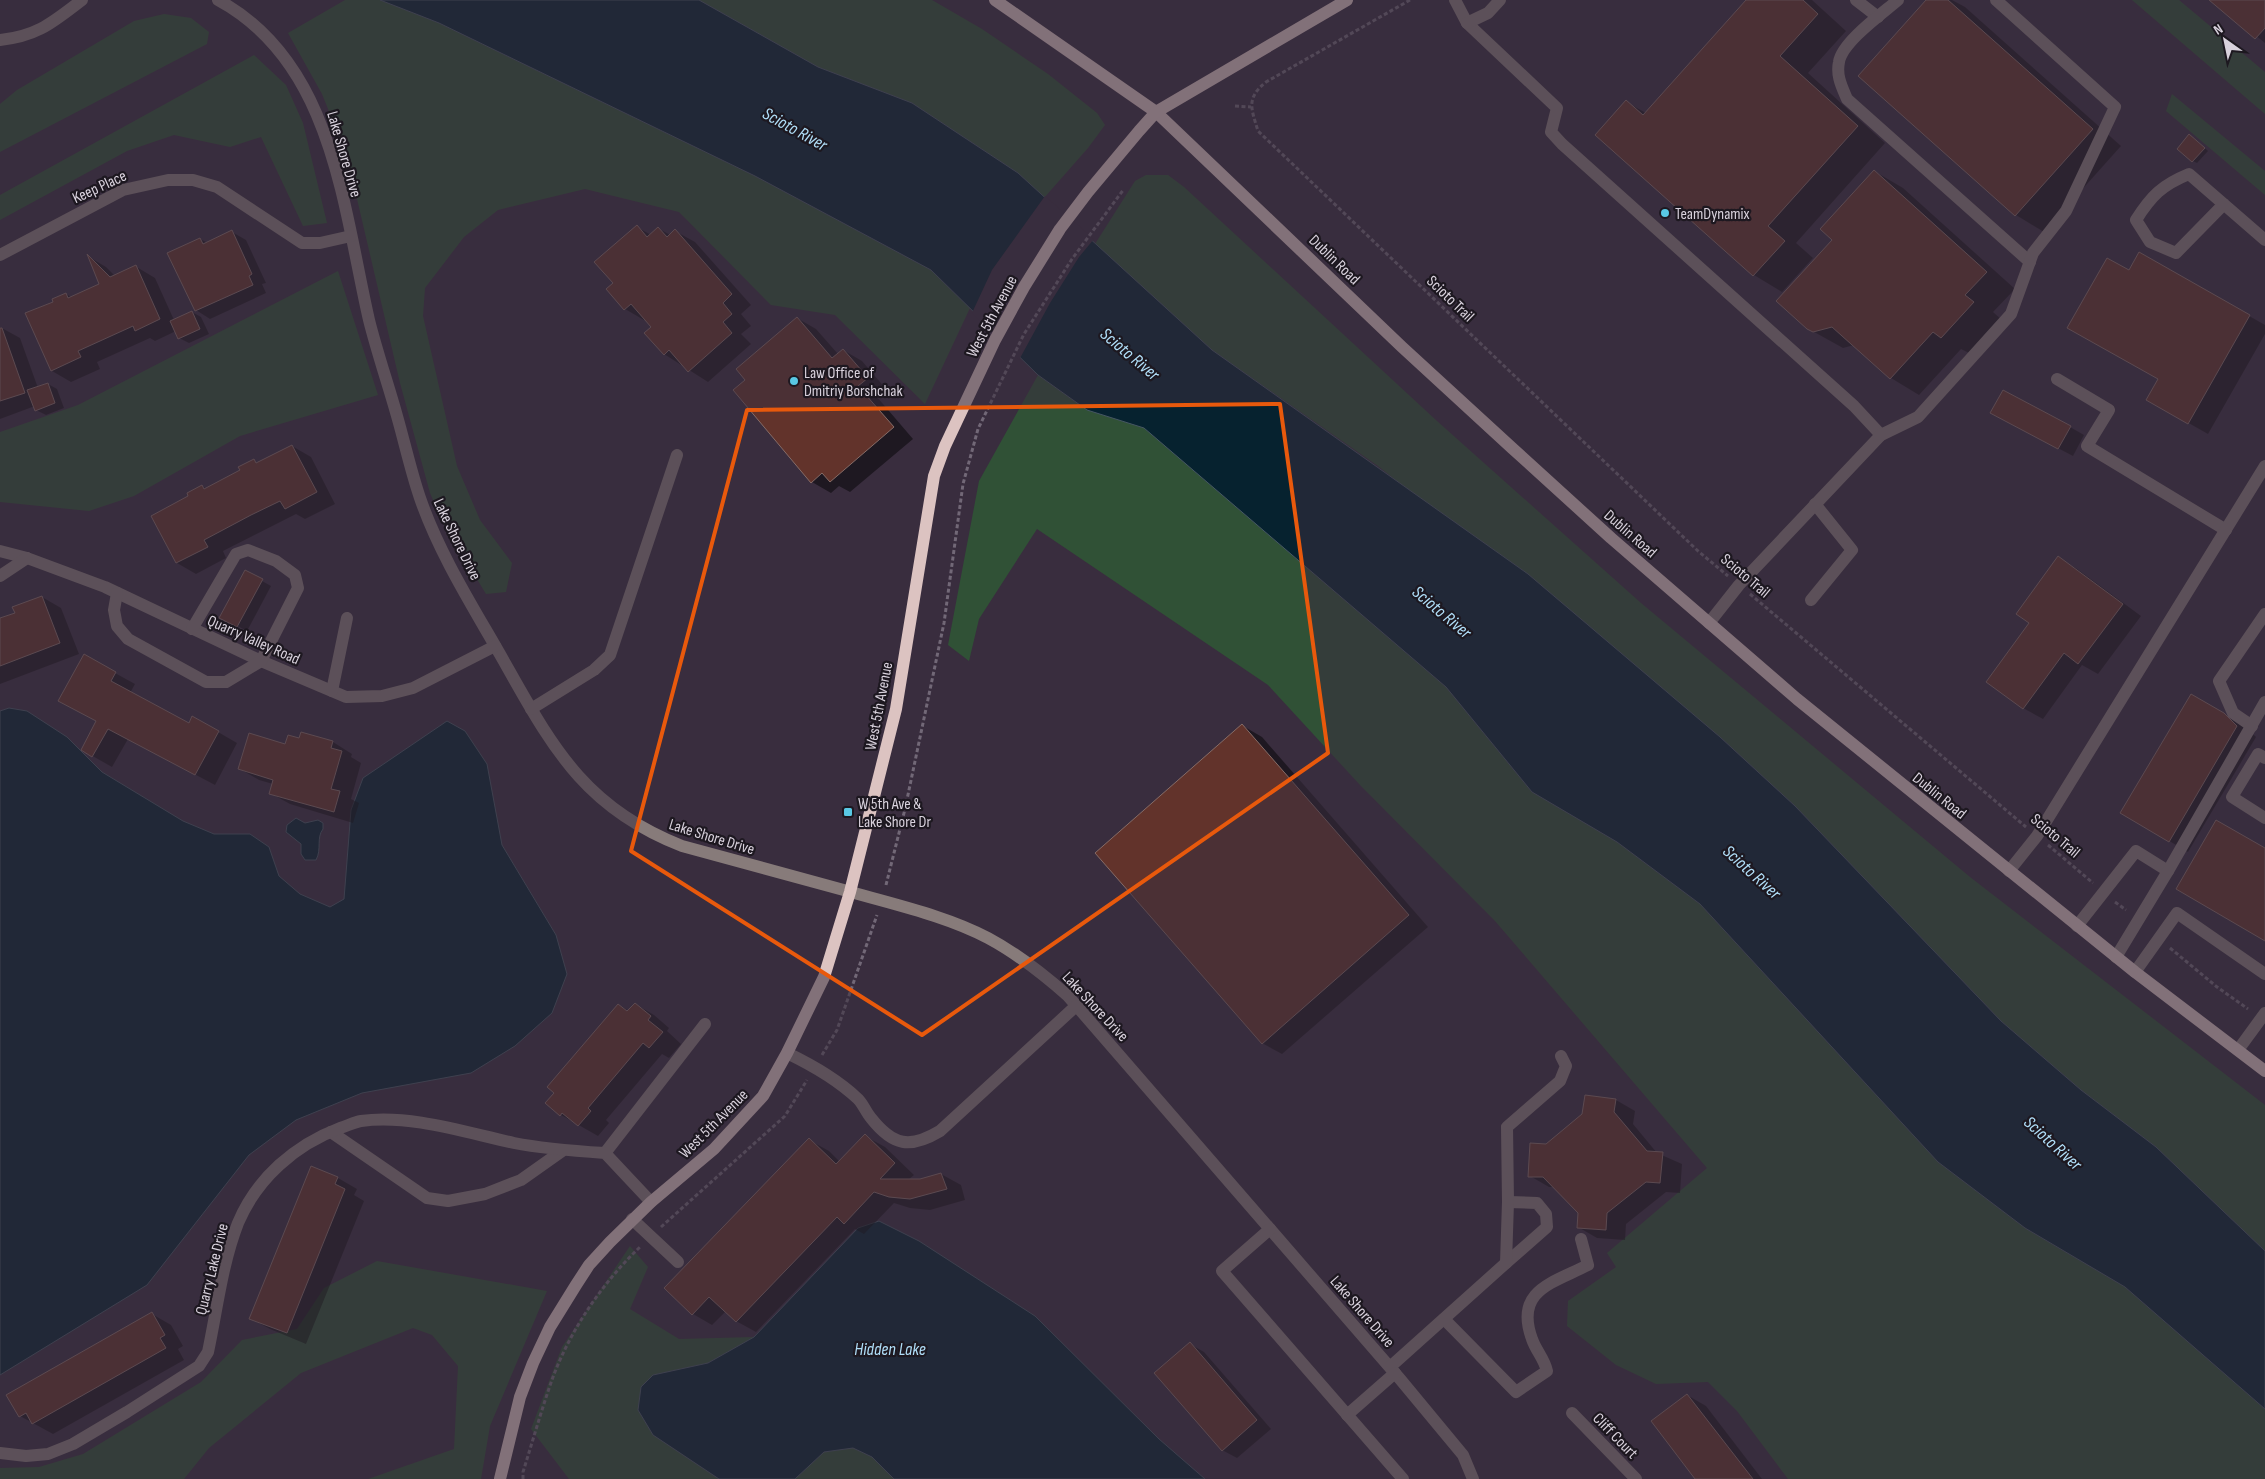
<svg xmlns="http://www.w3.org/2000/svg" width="2265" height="1479" font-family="'Sofia Sans Condensed',sans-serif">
<rect width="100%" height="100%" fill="#392d3e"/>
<g fill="#305136">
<polygon points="345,0 380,0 439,23 755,176 931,270 970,308 925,404 835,315 771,305 679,212 585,189 498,210 464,237 425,288 423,316 457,466 480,520 512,563 506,592 486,594 443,523 430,493 400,383 347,156 322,94 288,33"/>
<polygon points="699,0 932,0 982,29 1048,74 1097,113 1105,125 1088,148 1044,198 1018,173 912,103 818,67"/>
<polygon points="2132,0 2179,0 2265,72 2265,114"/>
<polygon points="164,14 191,18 209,32 207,44 0,152 0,104 17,90 134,21"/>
<polygon points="254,55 286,85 303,123 327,223 303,226 261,137 230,147 174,135 127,151 0,220 0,195"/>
<polygon points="2172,94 2265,171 2265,195 2166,111"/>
<polygon points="1146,175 1168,175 1184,187 1437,421 1641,603 1970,877 2265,1105 2265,1251 2156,1147 2081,1090 2001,1021 1795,806 1720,737 1378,466 1212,350 1095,244 1135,181"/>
<polygon points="338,271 378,395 240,436 134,496 89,511 0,502 0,432 78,405"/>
<polygon points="1038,375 1087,410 1144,428 1446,687 1532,792 1617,842 1700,904 1938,1162 2025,1228 2125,1287 2265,1409 2265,1479 1788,1479 1737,1411 1708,1382 1656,1384 1616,1365 1567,1326 1568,1301 1616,1267 1607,1253 1707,1168 1495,921 1360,785 1268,685 1037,529 979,619 969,661 948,645 979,481"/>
<polygon points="630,1246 648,1267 630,1309 679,1339 754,1337 708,1363 654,1375 653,1434 719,1479 569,1479 531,1429 562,1347"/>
<polygon points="377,1261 547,1291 490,1426 481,1479 368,1479 454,1449 458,1366 432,1335 413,1328 301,1373 209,1448 184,1479 0,1479 0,1468 39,1467 83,1454 201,1382 242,1340 297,1329 324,1288"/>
<polygon points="853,1448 872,1457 894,1479 795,1479 824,1452"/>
</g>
<g fill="#06222f" stroke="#455763">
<polygon points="380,0 699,0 818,67 912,103 1018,173 1212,350 1528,574 1720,737 1795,806 2001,1021 2081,1090 2156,1147 2265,1251 2265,1409 2125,1287 2025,1228 1938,1162 1700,904 1617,842 1532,792 1446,687 1144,428 1087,410 1038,375 931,270 755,176 439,23"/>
<polygon points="9,708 27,711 67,737 102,772 183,821 214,834 250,834 269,847 279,876 300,894 330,907 344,899 351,810 363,778 447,721 465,731 487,764 502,845 556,935 567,974 552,1013 515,1046 471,1073 362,1093 296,1120 249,1155 147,1285 0,1375 0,711"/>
<path d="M296 818 305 823 318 820 323 823V829C316 838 322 849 316 860H305L301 854V844L286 832 287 825Z"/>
<polygon points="879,1221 919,1241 1035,1316 1159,1439 1205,1479 894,1479 872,1457 853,1448 824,1452 795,1479 719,1479 653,1435 638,1410 641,1387 653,1375 708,1363 754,1337 858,1228"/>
</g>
<polygon fill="#392d3e" points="1045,196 1094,239 1079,257 1050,303 1019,360 972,313 992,270"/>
<g fill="#0007">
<polygon points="1746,0 1812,0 1846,31 1808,73 1885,143 1796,243 1813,258 1782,292 1754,275 1597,135 1626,102 1646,113"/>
<polygon points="1928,0 1952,0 1965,7 2121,146 2044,232 2016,215"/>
<polygon points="2211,0 2257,0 2265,4 2265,43"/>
<polygon points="2194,138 2208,151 2197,163 2193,161"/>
<polygon points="1874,171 1903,188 2015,289 1993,312 2002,320 1971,354 1961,349 1919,395 1891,378 1854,345 1843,348 1807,328 1834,240"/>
<polygon points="637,227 651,235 658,228 670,235 675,231 695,242 751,305 741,314 751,326 741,334 751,344 708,382 664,354 653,327 646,318 644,320 625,309 615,283"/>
<polygon points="232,232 246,240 266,283 262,284 266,293 210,319 196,310 200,239 208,243"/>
<polygon points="2140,254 2265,325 2265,334 2208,434 2148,400 2160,379 2130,272"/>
<polygon points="89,257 106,267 115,276 135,266 155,278 174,320 192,312 201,317 209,334 189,343 179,338 176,331 155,341 150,338 97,362 100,369 71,382 52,371 55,303 66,294 71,297 101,284"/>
<polygon points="797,318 816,329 838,354 843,350 862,361 886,389 877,397 913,439 850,492 839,486 831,493 812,482 747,380"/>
<polygon points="0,327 20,338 38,388 48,384 57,389 64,408 46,415 36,410 35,406 0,419"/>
<polygon points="2006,421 2070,427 2084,435 2073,456"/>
<polygon points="292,446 311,457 335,504 305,519 296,514 223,551 226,558 196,574 177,563 153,516 190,497 202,486 207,489 242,471 254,461 258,463"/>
<polygon points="2058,558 2077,569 2141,616 2098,674 2082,665 2043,719 2023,708 2030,623"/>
<polygon points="262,581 271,586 247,631 230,622"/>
<polygon points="42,597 61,608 79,654 0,684 0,620 16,613"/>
<polygon points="84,656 135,684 130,693 189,724 218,732 237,743 215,785 128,739 112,767 82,750 97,721"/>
<polygon points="2191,695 2244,726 2256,737 2188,852 2122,813"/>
<polygon points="1243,726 1262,737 1428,927 1282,1054 1262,1043"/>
<polygon points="302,733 333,742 352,754 351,757 361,763 351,799 359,803 353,823 290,804 270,793 273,784 259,780 240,769 300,740"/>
<polygon points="635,1004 654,1015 669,1028 667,1031 681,1044 669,1058 662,1054 606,1120 609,1123 598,1136 561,1115 619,1005 629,1011"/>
<polygon points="1616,1100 1635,1111 1633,1124 1657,1153 1682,1164 1680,1193 1666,1192 1626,1224 1625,1240 1597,1238 1578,1227 1579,1212 1555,1187 1549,1187 1530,1176 1546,1145"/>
<polygon points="865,1136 885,1147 914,1175 908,1180 920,1180 941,1174 961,1185 965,1200 930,1210 910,1208 894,1203 864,1234 855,1229 756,1332 736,1321 726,1311 712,1325 693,1314 809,1140 829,1151 840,1162"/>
<polygon points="338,1178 357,1189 354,1195 364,1201 306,1344 270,1329 250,1318"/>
<polygon points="152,1314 171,1325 183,1346 178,1349 184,1360 53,1434 20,1416"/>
<polygon points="1190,1344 1204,1352 1271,1429 1237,1458 1222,1450"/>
<polygon points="1687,1395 1706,1406 1762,1479 1696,1479"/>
</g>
<g fill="#62332b" stroke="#866c67">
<polygon points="1746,0 1803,0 1818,14 1780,56 1858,126 1768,226 1785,241 1753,276 1595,135 1626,100 1643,115"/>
<polygon points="1926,0 1948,0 2093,129 2015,216 1858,76"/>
<polygon points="2209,0 2265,0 2265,28 2255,39"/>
<polygon points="2189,134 2205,148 2192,162 2177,149"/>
<polygon points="1874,170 1987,272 1965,295 1974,302 1941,338 1933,332 1890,379 1832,327 1813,332 1807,329 1776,301 1832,240 1820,229"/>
<polygon points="637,225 647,237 658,227 667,237 675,229 732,294 723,303 732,314 723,322 732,333 688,372 669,350 664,355 644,333 651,327 631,304 624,310 606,289 613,283 594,262"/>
<polygon points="232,230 252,274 249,276 253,285 195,311 167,253 200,238 203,244"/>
<polygon points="2139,252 2250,315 2188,424 2146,400 2158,379 2067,328 2107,258 2129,270"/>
<polygon points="87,254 110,277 136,265 160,319 135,331 133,326 78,351 81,357 51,371 25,313 53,302 52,299 66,293 68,298 99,284"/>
<polygon points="192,311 200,329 178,339 170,321"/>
<polygon points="797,317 832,358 843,349 868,378 858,386 894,427 830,482 822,473 811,483 733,390 745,380 736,369"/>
<polygon points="0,328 2,328 25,393 0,401"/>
<polygon points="48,383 55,403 35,411 27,390"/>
<polygon points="2003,390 2071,426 2058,449 1990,413"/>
<polygon points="292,445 317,492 285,509 280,501 251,515 204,540 208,547 176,563 151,516 188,496 187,493 202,485 204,489 240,470 238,467 254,459 256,463"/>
<polygon points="2058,556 2123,604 2078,664 2064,653 2023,709 1986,682 2029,623 2016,614"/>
<polygon points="245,570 263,579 237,627 219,618"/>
<polygon points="42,596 60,643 0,666 0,618 15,613 12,607"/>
<polygon points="84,654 116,672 111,681 189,723 192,716 219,731 195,775 108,729 92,757 81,750 96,721 58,701"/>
<polygon points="2191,694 2224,713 2237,726 2169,842 2120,813"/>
<polygon points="1242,724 1409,915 1262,1044 1095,853"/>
<polygon points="301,732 333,741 331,748 342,751 331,789 340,791 334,812 269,794 273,780 238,769 249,733 285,744 288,735 299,738"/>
<polygon points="2216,820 2265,848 2265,941 2176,889"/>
<polygon points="635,1003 651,1016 648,1020 663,1032 649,1048 643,1043 588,1108 591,1111 578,1126 562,1113 560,1116 545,1103 554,1093 547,1087 618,1004 627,1011"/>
<polygon points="1585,1095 1616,1099 1614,1112 1647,1151 1663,1152 1660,1183 1646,1182 1607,1213 1606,1230 1577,1228 1578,1213 1543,1177 1528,1177 1530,1143 1546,1144 1582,1114"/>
<polygon points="865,1134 895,1163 880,1179 920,1179 941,1173 947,1189 910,1199 889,1197 874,1192 844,1224 837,1217 736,1322 709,1297 692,1315 664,1288 809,1138 836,1164"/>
<polygon points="311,1166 338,1177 335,1184 345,1189 287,1333 249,1319"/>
<polygon points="152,1312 165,1335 160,1338 166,1348 32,1424 26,1413 19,1417 6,1395"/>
<polygon points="1190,1342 1257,1420 1222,1451 1154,1373"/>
<polygon points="1687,1394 1753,1479 1695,1479 1651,1421"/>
</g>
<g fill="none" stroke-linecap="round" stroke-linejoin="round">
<g stroke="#726877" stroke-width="3" stroke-dasharray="4 2.5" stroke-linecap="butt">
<path d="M1410 0 1266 82C1246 98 1251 108 1258 131L1698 551 1728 576"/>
<polyline points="1235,106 1251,107"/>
<polyline points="1750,594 2026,827"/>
<polyline points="2048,845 2093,883"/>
<polyline points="886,885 905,809 944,623 963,484 978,429 1024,334 1072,259 1124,189"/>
<polyline points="2115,902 2126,910"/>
<polyline points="2170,948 2217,987 2248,1009"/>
<polyline points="822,1055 837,1030 877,915"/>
<polyline points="661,1227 785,1116 807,1080"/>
<path d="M523 1479V1472C533 1440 542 1408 553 1377 571 1329 603 1282 640 1247"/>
</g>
<g stroke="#877b7a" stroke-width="12">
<path d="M218 0C333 62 343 207 369 320 377 352 388 384 397 416 405 444 411 472 420 498 441 559 479 616 510 672 556 754 590 810 682 846 738 861 794 877 851 892 896 905 946 916 988 938 1018 954 1043 974 1068 996L1400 1379 1463 1455 1473 1479"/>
<polyline points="1455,0 1467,23 1557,108 1551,132 1562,144 1854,406 1881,435"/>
<polyline points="1856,0 1878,17"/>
<path d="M1898 0C1883 13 1842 42 1839 62 1836 76 1842 87 1847 99L2030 262"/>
<polyline points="1467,23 1488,13 1500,0"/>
<path d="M0 40C38 36 53 22 82 0"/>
<path d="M2224 204 2176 253 2150 242 2136 220C2151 196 2162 185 2189 174L2265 240"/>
<polyline points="0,255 123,190 168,180 193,180 217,187 302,243 320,243 351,236"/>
<polyline points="2057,379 2109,410 2087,446 2226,530"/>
<polyline points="0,551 27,558 105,587 261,661 346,697 382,696 413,688 495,646"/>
<polyline points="0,576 27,558"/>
<polyline points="117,593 114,610 117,626 128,639 206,682 226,682 261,661 298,588 295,575 276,561 248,550 236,554 192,629"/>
<polyline points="1811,600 1852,550 1815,504"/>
<polyline points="1709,623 1739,585 1881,435 1918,417 2011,314 2033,253 2066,211 2115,107 1996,0"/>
<polyline points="332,691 347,618"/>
<polyline points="531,709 594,670 610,655 677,455"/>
<polyline points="2252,726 2233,713 2219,681 2265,614"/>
<polyline points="2265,758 2258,754 2232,797 2265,818"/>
<polyline points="2009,871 2037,836 2265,466"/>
<polyline points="2077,926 2136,851 2168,871 2265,702"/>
<polyline points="2116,957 2168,871"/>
<polyline points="2135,972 2177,913 2265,974"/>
<polyline points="2238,1050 2265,1013"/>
<path d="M787 1053C812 1065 837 1079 858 1099 863 1104 866 1112 871 1118 893 1146 910 1149 940 1131L1076 1006"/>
<polyline points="331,1132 427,1198 448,1201 485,1194 521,1180 562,1151"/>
<polyline points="605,1153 705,1024"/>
<polyline points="632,1219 678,1262"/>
<polyline points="1270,1229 1222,1271 1403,1479"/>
<polyline points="1506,1263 1547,1227 1546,1214 1537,1203 1508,1202"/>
<path d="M1444 1319 1516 1392 1547 1371C1544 1358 1536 1351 1532 1339 1514 1290 1553 1283 1588 1265L1581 1239"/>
<polyline points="1390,1367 1506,1263 1508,1202 1507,1127 1560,1081 1566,1066 1561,1056"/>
<polyline points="1572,1413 1636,1479"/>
<polyline points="1347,1415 1395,1373"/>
<path d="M0 1453 26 1456 48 1454 73 1444 127 1412 199 1366 208 1352C217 1310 222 1264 238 1223 257 1178 295 1145 340 1128 347 1126 354 1122 361 1121 410 1114 467 1133 514 1143 544 1149 574 1151 605 1153L651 1202"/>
</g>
<g stroke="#dcc3c1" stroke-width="12">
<polyline points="995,0 1156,112 1402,347 1512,448 1611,538 1797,699 2135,972 2265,1071"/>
<polyline points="500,1479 520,1397 533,1363 550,1327 576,1285 589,1265 610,1242 651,1202 714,1149 763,1096 787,1053 824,977 850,892 896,709 934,476 945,446 995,340 1024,287 1060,229 1088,192 1139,131 1156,112 1347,0"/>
</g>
</g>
<path d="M0 0H2265V1479H0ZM1280 404 1328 753 922 1035 631 851 747 410Z" fill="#392d3e" fill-opacity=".55" fill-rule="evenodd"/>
<path fill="none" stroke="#e8590c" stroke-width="4" stroke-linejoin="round" d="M1280 404 1328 753 922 1035 631 851 747 410Z"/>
<g fill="#59c8e4" stroke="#1d1820" stroke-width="2">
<circle cx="1665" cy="213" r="5"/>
<circle cx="794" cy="381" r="5"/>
<rect x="843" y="807" width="10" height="10" rx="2.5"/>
</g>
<g text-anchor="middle" stroke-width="4.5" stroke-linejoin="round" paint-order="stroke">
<g font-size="16" fill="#d9d2dd" stroke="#1d1820">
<text transform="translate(345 154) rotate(74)" y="6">Lake Shore Drive</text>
<text transform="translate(99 186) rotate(-25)" y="6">Keep Place</text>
<text transform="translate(1335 259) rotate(44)" y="6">Dublin Road</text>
<text transform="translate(1451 298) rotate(44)" y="6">Scioto Trail</text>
<text transform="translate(991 316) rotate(-62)" y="6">West 5th Avenue</text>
<text transform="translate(1631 533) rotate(41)" y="6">Dublin Road</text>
<text transform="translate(458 539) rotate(64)" y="6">Lake Shore Drive</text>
<text transform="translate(1746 575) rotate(40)" y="6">Scioto Trail</text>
<text transform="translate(254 639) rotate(24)" y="6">Quarry Valley Road</text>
<text transform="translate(878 706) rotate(-79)" y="6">West 5th Avenue</text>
<text transform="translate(1940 795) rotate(39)" y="6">Dublin Road</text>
<text transform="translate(2056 835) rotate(40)" y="6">Scioto Trail</text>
<text transform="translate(712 836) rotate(17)" y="6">Lake Shore Drive</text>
<text transform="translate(1096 1006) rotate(47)" y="6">Lake Shore Drive</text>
<text transform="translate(713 1123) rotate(-45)" y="6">West 5th Avenue</text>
<text transform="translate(211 1269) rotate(-76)" y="6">Quarry Lake Drive</text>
<text transform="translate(1363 1311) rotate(49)" y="6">Lake Shore Drive</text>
<text transform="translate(1616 1435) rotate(46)" y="6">Cliff Court</text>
</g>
<g font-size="16" fill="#d9d2dd" stroke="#1d1820" text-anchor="start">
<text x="1675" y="219">TeamDynamix</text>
<text x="804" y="378">Law Office of<tspan x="804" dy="18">Dmitriy Borshchak</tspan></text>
<text x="858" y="809">W 5th Ave &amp;<tspan x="858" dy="18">Lake Shore Dr</tspan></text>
</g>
<g font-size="18" font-style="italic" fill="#b0def8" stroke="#1d1820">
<text transform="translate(795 129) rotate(29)" y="6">Scioto River</text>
<text transform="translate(1130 354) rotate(40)" y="6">Scioto River</text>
<text transform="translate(1442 612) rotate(40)" y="6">Scioto River</text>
<text transform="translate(1752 872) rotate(42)" y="6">Scioto River</text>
<text transform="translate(2053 1143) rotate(42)" y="6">Scioto River</text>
<text x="890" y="1355">Hidden Lake</text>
</g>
</g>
<g transform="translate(2225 40) rotate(327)" stroke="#1d1820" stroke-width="4" paint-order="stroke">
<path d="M0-4L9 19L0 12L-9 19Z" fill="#d9d2dd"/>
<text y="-8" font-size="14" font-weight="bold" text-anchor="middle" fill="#d9d2dd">N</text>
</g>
</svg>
